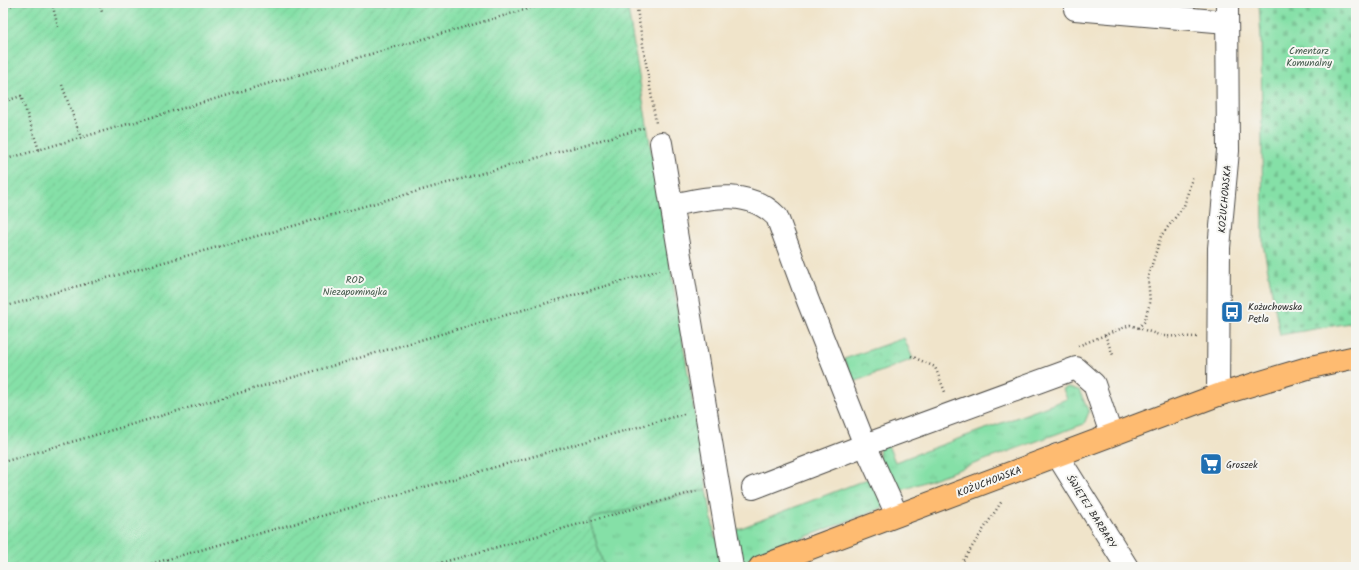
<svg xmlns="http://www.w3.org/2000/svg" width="1359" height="570" font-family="Kalam,sans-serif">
<defs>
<pattern id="grass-tufts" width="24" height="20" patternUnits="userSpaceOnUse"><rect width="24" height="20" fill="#85e0a7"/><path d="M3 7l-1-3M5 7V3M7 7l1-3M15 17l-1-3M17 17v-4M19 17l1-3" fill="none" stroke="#73c090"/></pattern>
<pattern id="cemetery-stones" width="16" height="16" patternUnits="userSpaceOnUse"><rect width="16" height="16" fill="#85e0a7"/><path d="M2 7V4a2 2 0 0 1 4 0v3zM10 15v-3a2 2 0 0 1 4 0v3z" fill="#73c090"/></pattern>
<pattern id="park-crowns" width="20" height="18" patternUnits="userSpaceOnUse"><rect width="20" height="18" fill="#85e0a7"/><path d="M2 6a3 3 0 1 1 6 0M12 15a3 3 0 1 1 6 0" fill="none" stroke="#73c090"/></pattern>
<pattern id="garden-furrows" width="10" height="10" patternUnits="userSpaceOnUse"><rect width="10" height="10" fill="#85e0a7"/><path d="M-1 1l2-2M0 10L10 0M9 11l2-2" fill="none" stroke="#73c090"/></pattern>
</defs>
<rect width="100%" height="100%" fill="#f6f6f2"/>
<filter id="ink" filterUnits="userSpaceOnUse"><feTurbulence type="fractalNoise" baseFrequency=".025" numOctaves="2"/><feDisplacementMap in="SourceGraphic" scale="8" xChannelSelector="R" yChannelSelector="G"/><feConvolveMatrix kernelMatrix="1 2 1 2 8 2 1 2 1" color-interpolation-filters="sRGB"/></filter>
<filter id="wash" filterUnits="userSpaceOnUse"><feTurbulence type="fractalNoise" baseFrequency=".012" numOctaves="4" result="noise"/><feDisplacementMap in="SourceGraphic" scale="16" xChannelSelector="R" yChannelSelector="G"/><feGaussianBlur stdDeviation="0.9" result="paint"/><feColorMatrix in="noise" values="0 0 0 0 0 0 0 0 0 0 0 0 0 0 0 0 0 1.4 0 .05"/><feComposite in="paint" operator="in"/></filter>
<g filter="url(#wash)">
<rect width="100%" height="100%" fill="#f0e4ca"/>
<g fill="url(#grass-tufts)" stroke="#588669">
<polygon points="1068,387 1079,390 1089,412 1084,424 894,493 878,463 880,447 888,445 895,462 1067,399 1063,389"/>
<polygon points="870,478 884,507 728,567 604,567 589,519 707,489 715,538"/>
</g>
<polygon fill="url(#cemetery-stones)" stroke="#588669" points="1259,3 1356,3 1356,322 1280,335 1263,244 1261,39"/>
<polygon fill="url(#park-crowns)" stroke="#588669" points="904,338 913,359 854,382 844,359"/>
<polygon fill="url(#garden-furrows)" stroke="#588669" points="3,3 627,3 707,489 589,519 604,567 3,567"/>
</g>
<g filter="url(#ink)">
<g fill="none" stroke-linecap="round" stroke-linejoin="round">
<g stroke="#494743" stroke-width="24">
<g id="minor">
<polyline points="1075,3 1075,9 1227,22"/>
<polyline points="661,143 732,567"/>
<path d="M672 205C708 198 748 187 777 217L808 301 865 445 897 515"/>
<polyline points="1218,395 1219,248 1228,151 1227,3"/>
<polyline points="1057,455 1127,567"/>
<polyline points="753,488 865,445 1076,368 1094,384 1111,434"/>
</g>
</g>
<g stroke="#494743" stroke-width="24">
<polyline id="major" points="760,567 1218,395 1311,367 1356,357"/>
</g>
<g stroke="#494743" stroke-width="2.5" stroke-dasharray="1 3" stroke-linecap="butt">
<polyline points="52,3 58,27"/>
<polyline points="99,3 102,12"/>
<polyline points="636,3 656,123"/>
<polyline points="3,8 19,3"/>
<polyline points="62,85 81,138"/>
<polyline points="9,100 21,96 39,150"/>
<polyline points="3,160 548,3"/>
<polyline points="3,307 644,128"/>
<polyline points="1138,328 1144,322 1150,303 1148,277 1161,236 1184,206 1193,175"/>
<polyline points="1105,335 1113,355"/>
<polyline points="1078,346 1130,325 1162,336 1197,337"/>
<polyline points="911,356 935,367 945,392"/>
<polyline points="3,462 660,270"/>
<polyline points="140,567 684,414"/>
<polyline points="426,567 697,491"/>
<polyline points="959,567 1002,501"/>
</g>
<use href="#minor" stroke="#fff" stroke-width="22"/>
<use href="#major" stroke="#febb71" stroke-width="22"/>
</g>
</g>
<defs>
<g id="bus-square" transform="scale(1.15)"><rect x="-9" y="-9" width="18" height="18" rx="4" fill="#1f6fb2" stroke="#f6f6f2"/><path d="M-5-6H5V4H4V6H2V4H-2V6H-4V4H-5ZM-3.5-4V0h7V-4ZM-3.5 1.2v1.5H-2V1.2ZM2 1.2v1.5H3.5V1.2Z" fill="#fff"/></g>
<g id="supermarket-square" transform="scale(1.15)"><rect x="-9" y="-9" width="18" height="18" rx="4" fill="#1f6fb2" stroke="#f6f6f2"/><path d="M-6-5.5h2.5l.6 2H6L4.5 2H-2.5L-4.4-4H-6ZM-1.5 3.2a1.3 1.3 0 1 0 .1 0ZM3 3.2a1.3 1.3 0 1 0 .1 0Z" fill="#fff"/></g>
</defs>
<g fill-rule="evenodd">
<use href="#bus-square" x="1232" y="312"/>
<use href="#supermarket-square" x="1211" y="464"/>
</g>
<g text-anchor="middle" stroke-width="4" stroke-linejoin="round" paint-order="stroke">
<g font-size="10" fill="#42584a" stroke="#f6f6f2">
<text x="1309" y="54">Cmentarz<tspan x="1309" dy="12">Komunalny</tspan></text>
<text x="355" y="283">ROD<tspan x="355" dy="12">Niezapominajka</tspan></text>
</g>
<g font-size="10" fill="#2b2b2b" stroke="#f6f6f2">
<text transform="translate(1224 199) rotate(-85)" y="4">KOŻUCHOWSKA</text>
<text transform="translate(989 481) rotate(-21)" y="4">KOŻUCHOWSKA</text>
<text transform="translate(1092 511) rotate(58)" y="4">ŚWIĘTEJ BARBARY</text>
</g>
<g font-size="10" fill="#2b2b2b" stroke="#f6f6f2" text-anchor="start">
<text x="1248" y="310">Kożuchowska<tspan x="1248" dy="12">Pętla</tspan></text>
<text x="1226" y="468">Groszek</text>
</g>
</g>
<rect width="1359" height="570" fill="none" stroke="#f6f6f2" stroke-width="16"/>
</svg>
